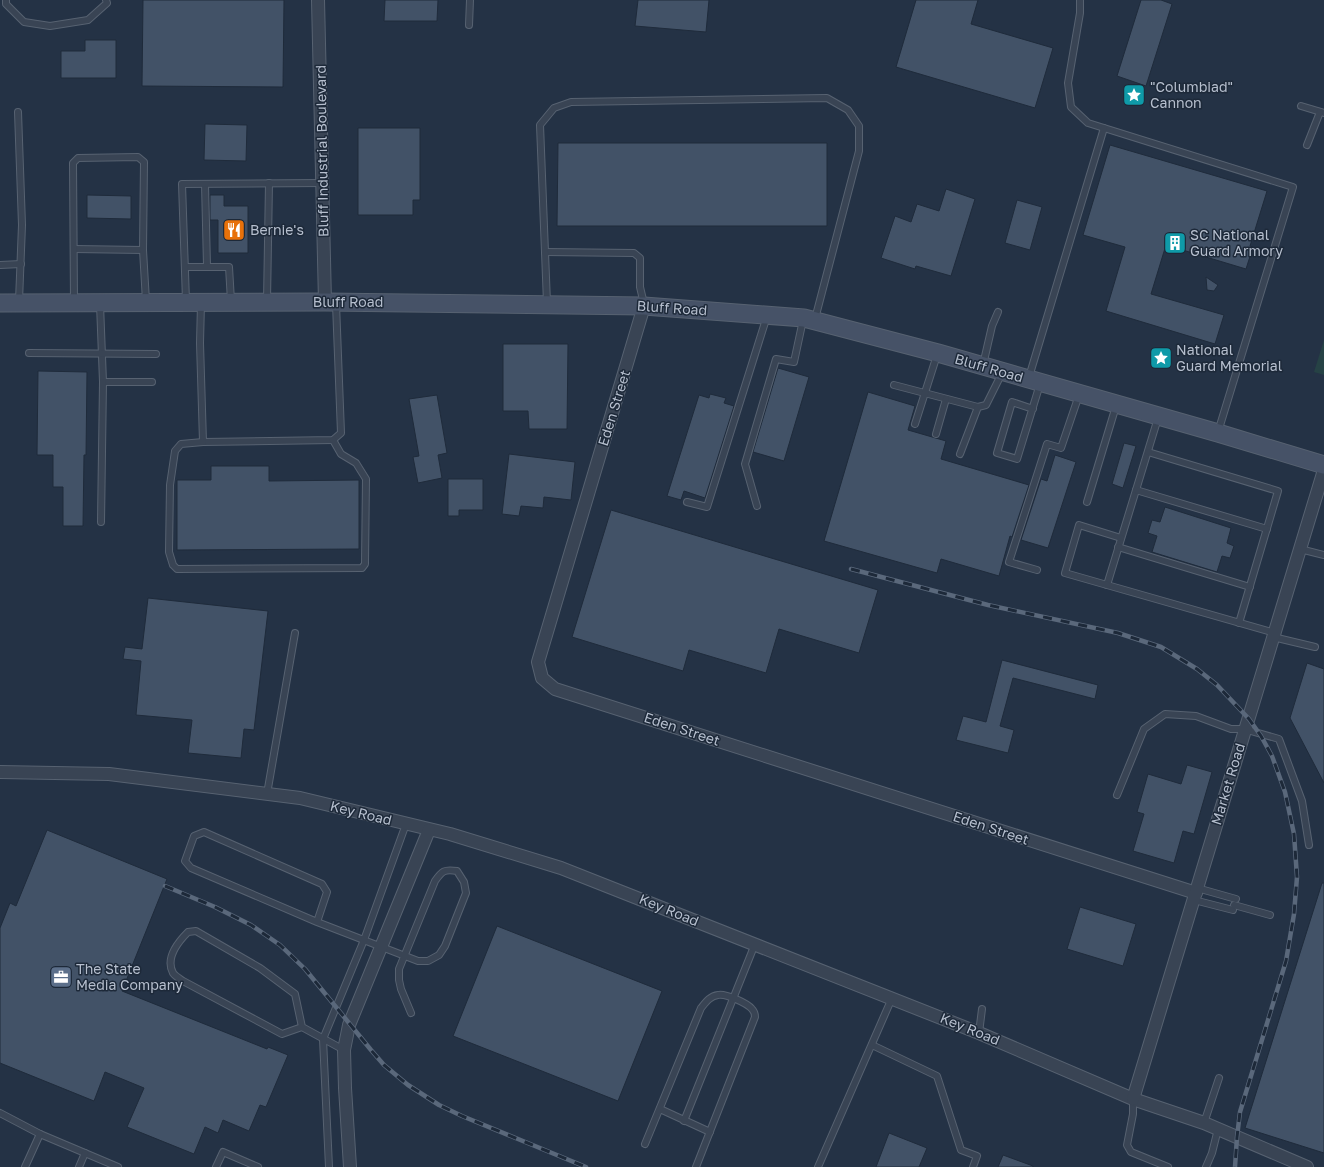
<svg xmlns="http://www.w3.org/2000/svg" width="1324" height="1167" font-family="'Golos Text',sans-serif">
<rect width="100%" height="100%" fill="#243245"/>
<polygon fill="#264245" points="1324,340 1324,375 1314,372"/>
<g fill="#425267" stroke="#1f2b3b">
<polygon points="143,0 284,0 283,87 142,86"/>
<polygon points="385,0 438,0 437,21 384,21"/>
<polygon points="638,0 709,0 706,32 635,26"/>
<polygon points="916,0 978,0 971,24 1053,48 1035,108 896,67"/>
<polygon points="1141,0 1161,0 1172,4 1146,86 1117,76"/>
<polygon points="85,40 116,40 116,78 61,78 61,51 85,51"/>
<polygon points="205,124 247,125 246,161 204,160"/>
<polygon points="358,128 420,128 420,200 413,200 413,215 358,215"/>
<polygon points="558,143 827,143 827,226 557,226"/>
<polygon points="1110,145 1267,191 1250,246 1253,247 1246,269 1166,245 1151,294 1224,315 1215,344 1106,311 1125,247 1083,235"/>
<polygon points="946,189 975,199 951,276 916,266 915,269 881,258 895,216 911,222 917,204 939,211"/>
<polygon points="87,195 131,196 131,219 87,218"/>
<polygon points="210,195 224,195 224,206 248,206 248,253 218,253 218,220 210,220"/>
<polygon points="1017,200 1042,207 1030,250 1005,243"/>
<polygon points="1206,277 1218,285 1214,291 1207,290"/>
<polygon points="503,344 568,344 567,429 529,429 528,411 503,411"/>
<polygon points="778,368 809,377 784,461 753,452"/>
<polygon points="38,371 87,372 86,455 84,455 83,526 63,526 63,487 53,487 53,455 37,455"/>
<polygon points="868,392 915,406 908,430 946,441 941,459 1029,485 1012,537 1010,536 999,576 941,559 937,573 824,541"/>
<polygon points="710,394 726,398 724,403 734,406 705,498 684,491 681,500 667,496 699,395 709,398"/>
<polygon points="437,395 447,453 438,455 442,478 418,483 413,457 419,456 409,399"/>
<polygon points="1124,443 1136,446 1123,488 1112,484"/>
<polygon points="509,454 575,462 571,500 544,497 543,508 521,506 519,516 502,514"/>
<polygon points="1055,455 1076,462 1048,548 1021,540 1041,479 1047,481"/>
<polygon points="211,466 269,466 269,481 359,480 359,549 177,550 177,480 211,480"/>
<polygon points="448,479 483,479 483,510 459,510 459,516 448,516"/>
<polygon points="1165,507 1231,528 1227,543 1234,546 1230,558 1222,556 1217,572 1152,552 1157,536 1148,533 1152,520 1160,522"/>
<polygon points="611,510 878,590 859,653 779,629 766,673 689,650 683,671 572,637"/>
<polygon points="148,598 268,611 254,730 244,729 241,758 188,753 192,720 136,715 141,661 123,659 125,647 142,649"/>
<polygon points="1002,660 1098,685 1095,699 1013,678 1000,726 1014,730 1008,753 956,740 963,716 986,722"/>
<polygon points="1307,663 1324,669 1324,783 1290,718"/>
<polygon points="1187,765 1212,772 1194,834 1183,831 1174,863 1133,851 1144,814 1137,812 1148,774 1181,784"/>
<polygon points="47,830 167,879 122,991 267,1049 268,1047 288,1055 266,1107 260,1105 249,1131 223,1120 218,1133 205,1127 194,1154 127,1127 144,1088 105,1072 94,1101 0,1063 0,928 10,903 16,906"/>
<polygon points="1322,883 1324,883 1324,1153 1245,1128"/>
<polygon points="1080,907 1136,924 1123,966 1067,949"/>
<polygon points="497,926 662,991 618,1101 453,1036"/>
<polygon points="889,1133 927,1148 919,1167 876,1167"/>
<polygon points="1003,1155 1033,1166 1033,1167 998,1167"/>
</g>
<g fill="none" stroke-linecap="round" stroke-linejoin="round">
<g stroke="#576271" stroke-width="8">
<g id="service">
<polyline points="6,0 6,4 24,22 50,26 88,20 107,3 106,0"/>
<polyline points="1080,0 1080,13 1068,83 1071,107 1088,123 1293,187 1218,432"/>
<polyline points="469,25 470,0"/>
<polyline points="1301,106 1324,113"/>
<polyline points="18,112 22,225 19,301"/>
<polyline points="1307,145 1320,112"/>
<polyline points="205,184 207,266"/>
<polyline points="74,249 143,250"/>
<polyline points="545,252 634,253 640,258 640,287 644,304"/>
<polyline points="0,265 21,264"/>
<polyline points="186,267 229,267 231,301"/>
<polyline points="186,301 182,184 322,183"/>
<polyline points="267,301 269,183"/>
<polyline points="74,302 73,163 78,158 138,157 144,162 143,250 146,301"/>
<polyline points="201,303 200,343 203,442 333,440 341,433 336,304"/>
<polyline points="547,303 540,125 554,108 571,102 827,98 848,110 859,126 859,151 815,319"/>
<polyline points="100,304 103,382 152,382"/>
<polyline points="29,353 156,354"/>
<polyline points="983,365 992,326 998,312"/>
<polyline points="1029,377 1104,128"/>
<polyline points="894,385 978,407"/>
<polyline points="1033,409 1012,402 997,453 1017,459 1040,384"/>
<polyline points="1158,418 1107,585 1275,633"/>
<polyline points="915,424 937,355"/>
<polyline points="936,434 946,399"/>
<polyline points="203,442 181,444 175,451 170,485 169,552 173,565 177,569 362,568 365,564 366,479 356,463 341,454 333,440"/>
<polyline points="1148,452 1278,491 1239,623"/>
<polyline points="960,454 978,407 986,405 1002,373"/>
<polyline points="1136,490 1267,529"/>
<polyline points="687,502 707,507 767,316"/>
<polyline points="1087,502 1116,406"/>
<polyline points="757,506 745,464 776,359 794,362 803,320"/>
<polyline points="101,522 103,382"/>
<polyline points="1118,547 1250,587"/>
<polyline points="1300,549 1324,555"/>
<polyline points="1037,570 1009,562 1047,444 1061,448 1079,395"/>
<polyline points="1107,585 1065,573 1079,525 1121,538"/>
<polyline points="1273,637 1315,647"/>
<polyline points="267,794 295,633"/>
<polyline points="1117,795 1144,729 1165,714 1196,716 1231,729 1244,729 1279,739 1302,801 1309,845"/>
<polyline points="1197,888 1236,899"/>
<polyline points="1194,900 1233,910"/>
<polyline points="1234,905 1270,915"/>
<path d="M317 922 327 892 322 884 204 832 194 836 185 861 191 868 317 922 418 961H428L439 955 445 946 466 893 464 882 457 871C444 869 442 871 435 881L399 969V980L401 989 411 1013"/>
<path d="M302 1027 295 994 260 968 196 931 188 932C179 941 165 958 173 973 175 976 180 979 183 981L282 1034 302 1027 344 1050"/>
<polyline points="979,1033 982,1009"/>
<polyline points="872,1045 937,1076 961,1150 977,1156 973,1167"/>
<polyline points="1133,1099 1133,1114 1127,1145 1131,1152 1168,1167"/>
<polyline points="660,1109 710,1132"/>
<polyline points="0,1113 40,1134 118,1167"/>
<polyline points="684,1121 755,944"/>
<polyline points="1204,1123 1219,1078"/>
<path d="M645 1144 701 1008C706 1002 710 996 718 995 725 993 747 1003 752 1009 754 1011 755 1014 755 1017L696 1167"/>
<polyline points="25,1167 40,1134"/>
<polyline points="79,1167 85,1153"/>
<polyline points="216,1167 223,1152 258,1167"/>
<polyline points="329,1167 323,1039 364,940 406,824"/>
<polyline points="818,1167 892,998"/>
<polyline points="1206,1167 1212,1153 1218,1129"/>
</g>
</g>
<g stroke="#576271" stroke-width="14">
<g id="minor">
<polyline points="318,0 325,302"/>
<polyline points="644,306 538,662 542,678 555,689 1196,893"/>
<polyline points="0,772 109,774 300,798 450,834 561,868 979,1033 1133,1099 1204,1123 1307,1167"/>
<polyline points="1133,1099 1324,470"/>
<polyline points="350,1167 345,1088 344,1050 349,1025 429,830"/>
</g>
</g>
<g stroke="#576271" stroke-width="19">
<polyline id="secondary" points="0,303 325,302 644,306 804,318 938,353 1218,433 1324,465"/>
</g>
<use href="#service" stroke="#394454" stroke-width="6"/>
<use href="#minor" stroke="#394454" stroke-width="12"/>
<use href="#secondary" stroke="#465267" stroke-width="17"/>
<g stroke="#5a687b" stroke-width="4.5">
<g id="rail">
<polyline points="851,569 988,605 1118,633 1161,647 1197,669 1217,685 1249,719 1261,736 1272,756 1285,792 1294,834 1297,877 1294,914 1286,961 1240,1112 1237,1137 1235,1167"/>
<polyline points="165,886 215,907 251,925 280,945 305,969 371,1050 384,1065 408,1085 439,1105 462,1116 586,1167"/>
</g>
</g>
<use href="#rail" stroke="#1d2939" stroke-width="3" stroke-dasharray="9" stroke-linecap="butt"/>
</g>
<defs>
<g id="sight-square" transform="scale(1.15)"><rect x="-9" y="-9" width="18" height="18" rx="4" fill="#0f9aa8" stroke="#1d2939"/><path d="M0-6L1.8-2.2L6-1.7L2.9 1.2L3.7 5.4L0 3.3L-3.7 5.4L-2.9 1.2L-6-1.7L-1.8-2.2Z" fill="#fff"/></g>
<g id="restaurant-square" transform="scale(1.15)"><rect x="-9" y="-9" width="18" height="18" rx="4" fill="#e8710a" stroke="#1d2939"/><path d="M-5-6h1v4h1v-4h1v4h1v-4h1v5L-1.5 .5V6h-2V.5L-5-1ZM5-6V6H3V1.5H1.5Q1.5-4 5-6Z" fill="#fff"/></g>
<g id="building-square" transform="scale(1.15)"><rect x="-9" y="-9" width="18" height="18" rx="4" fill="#0f9aa8" stroke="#1d2939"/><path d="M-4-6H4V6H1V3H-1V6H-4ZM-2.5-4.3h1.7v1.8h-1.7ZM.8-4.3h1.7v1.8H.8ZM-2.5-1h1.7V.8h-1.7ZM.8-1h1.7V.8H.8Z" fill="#fff"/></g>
<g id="office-square" transform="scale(1.15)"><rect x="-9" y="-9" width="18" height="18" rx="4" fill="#5c6f8a" stroke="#1d2939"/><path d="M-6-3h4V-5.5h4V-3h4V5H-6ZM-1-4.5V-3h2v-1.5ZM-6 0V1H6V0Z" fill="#fff"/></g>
</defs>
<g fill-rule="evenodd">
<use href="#sight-square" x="1134" y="95"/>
<use href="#restaurant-square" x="234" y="230"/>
<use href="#building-square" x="1175" y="243"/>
<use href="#sight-square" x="1161" y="358"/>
<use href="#office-square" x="61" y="977"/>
</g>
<g text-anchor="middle" stroke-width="3" stroke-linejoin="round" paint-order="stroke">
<g font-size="14" fill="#b6bfce" stroke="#1d2939" text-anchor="start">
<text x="1150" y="92">"Columbiad"<tspan x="1150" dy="16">Cannon</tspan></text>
<text x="250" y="235">Bernie's</text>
<text x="1190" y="240">SC National<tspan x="1190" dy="16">Guard Armory</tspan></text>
<text x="1176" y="355">National<tspan x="1176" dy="16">Guard Memorial</tspan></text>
<text x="76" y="974">The State<tspan x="76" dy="16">Media Company</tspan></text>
</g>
<g font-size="14" fill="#b6bfce" stroke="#1d2939">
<text transform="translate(322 151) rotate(-91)" y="5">Bluff Industrial Boulevard</text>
<text x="348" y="307">Bluff Road</text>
<text transform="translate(672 308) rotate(4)" y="5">Bluff Road</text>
<text transform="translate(989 368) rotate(16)" y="5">Bluff Road</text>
<text transform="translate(614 408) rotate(-73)" y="5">Eden Street</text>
<text transform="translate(682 729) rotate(18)" y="5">Eden Street</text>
<text transform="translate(1228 784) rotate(-73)" y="5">Market Road</text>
<text transform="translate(361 813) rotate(14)" y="5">Key Road</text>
<text transform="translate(991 828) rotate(18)" y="5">Eden Street</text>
<text transform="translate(669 910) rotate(22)" y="5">Key Road</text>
<text transform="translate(970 1029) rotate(22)" y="5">Key Road</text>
</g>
</g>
</svg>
